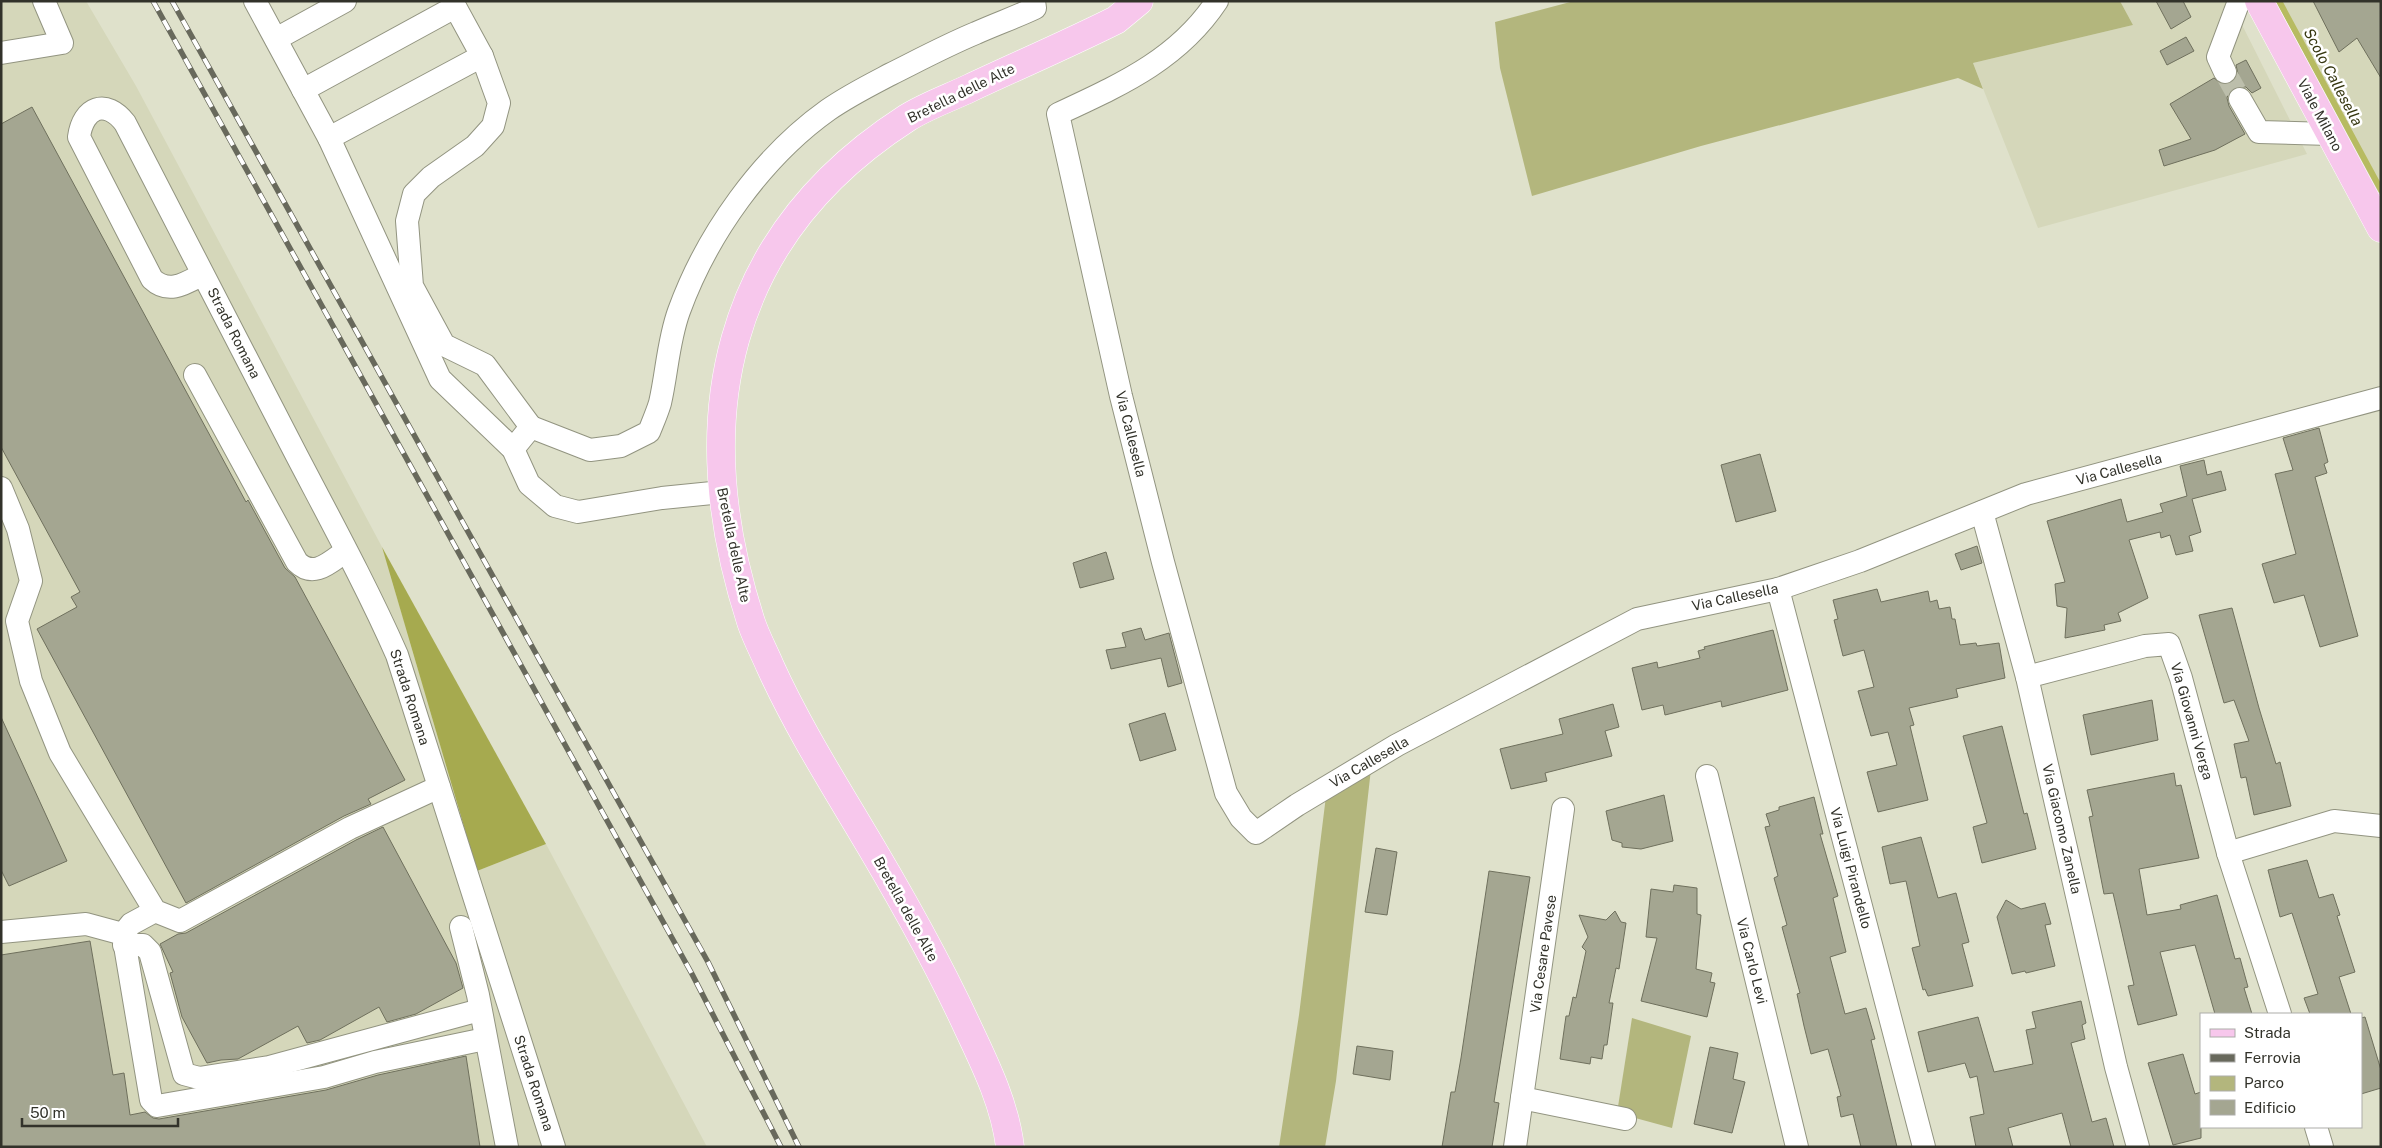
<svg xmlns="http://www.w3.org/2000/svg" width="2382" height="1148" font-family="'Public Sans',sans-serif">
<rect width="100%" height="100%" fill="#dfe1cb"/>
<g fill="#d5d7ba">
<polygon points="1,1 86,1 136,86 382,547 477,871 546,844 707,1147 1,1147"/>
<polygon points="2120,1 2230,1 2307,154 2038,228 1973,63 2133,25"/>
<polygon points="2258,1 2381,1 2381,211"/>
</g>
<g fill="#b3b67d">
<polygon points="1574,1 2120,1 2133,25 1973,63 1983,89 1958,78 1701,146 1532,196 1500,68 1495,22"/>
<polygon points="1371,769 1336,1081 1325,1147 1279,1147 1299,1015 1326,796"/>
<polygon points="1632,1018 1691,1036 1672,1128 1617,1113"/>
</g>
<polygon fill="#a6aa4f" points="382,547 546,844 477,871"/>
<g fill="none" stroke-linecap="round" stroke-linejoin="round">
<polyline stroke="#b7bb61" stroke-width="6" points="2279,1 2381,190"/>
</g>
<g fill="#a4a691" stroke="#6f705d">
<polygon points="2156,1 2183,1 2191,17 2171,29"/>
<polygon points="2313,1 2381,1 2381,78 2357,38 2339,52"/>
<polygon points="2186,37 2194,51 2167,65 2160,51"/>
<polygon points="2246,60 2261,88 2252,93 2246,87 2234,87 2229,92 2227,98 2229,106 2245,134 2215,150 2164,166 2159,150 2191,139 2170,104 2214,78 2223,85 2231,84 2238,74 2236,65"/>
<polygon points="32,107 246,502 248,500 285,568 295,577 405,780 368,799 371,804 344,816 186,903 37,629 77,607 71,597 80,592 1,447 1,124"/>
<polygon points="2319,428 2328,462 2324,464 2327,473 2315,477 2358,636 2320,647 2304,595 2274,603 2262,564 2296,554 2275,474 2293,470 2283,438"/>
<polygon points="1760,454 1776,511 1736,522 1721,465"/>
<polygon points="2204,460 2207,475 2221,471 2226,490 2192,499 2201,532 2189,536 2193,551 2176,555 2170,535 2161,538 2160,532 2129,540 2148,598 2118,613 2121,621 2104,625 2105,630 2065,638 2067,608 2057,606 2055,584 2065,582 2047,521 2121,499 2127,522 2163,512 2160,504 2187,496 2180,466"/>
<polygon points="1977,546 1982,563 1961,570 1955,554"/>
<polygon points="1106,552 1114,579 1080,588 1073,563"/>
<polygon points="1877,589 1881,602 1928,591 1930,602 1937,600 1939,609 1950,607 1952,619 1955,619 1960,645 1976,643 1977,646 1999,643 2005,678 1956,689 1958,697 1909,708 1914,725 1910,726 1928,800 1878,812 1867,772 1897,765 1888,732 1871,736 1858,691 1874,687 1864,650 1843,656 1834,620 1838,619 1833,600"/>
<polygon points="2232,608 2259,708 2276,764 2280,762 2291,806 2254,815 2246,777 2241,778 2234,744 2249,741 2234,700 2224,703 2199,615"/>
<polygon points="1141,628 1145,640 1169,633 1182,683 1168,687 1161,658 1111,669 1106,650 1126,647 1122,633"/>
<polygon points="1773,630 1788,690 1722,707 1721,701 1665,715 1663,705 1642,710 1632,668 1657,662 1658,668 1700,658 1698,651 1705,649 1704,647"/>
<polygon points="2152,700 2158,740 2091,755 2083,715"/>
<polygon points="1613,704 1619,727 1605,731 1612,756 1545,773 1547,781 1511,789 1500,749 1563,734 1559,719"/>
<polygon points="1165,713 1176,750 1140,761 1129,724"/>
<polygon points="1,717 67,861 9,886 1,870"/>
<polygon points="2002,726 2024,814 2027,813 2036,849 1982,863 1973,827 1987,823 1963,736"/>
<polygon points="2174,773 2176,786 2181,785 2199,858 2139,869 2147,915 2181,909 2180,905 2217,895 2235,959 2240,958 2248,987 2244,988 2252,1014 2215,1014 2195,945 2160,952 2177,1015 2138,1025 2128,986 2134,985 2113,893 2104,894 2089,817 2093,816 2087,790"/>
<polygon points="1664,795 1673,841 1641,849 1622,847 1622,843 1612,840 1606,811"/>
<polygon points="1814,797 1823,834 1820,834 1838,896 1833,898 1846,952 1830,957 1845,1014 1866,1008 1875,1039 1871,1040 1897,1147 1861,1147 1853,1114 1841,1117 1837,1097 1841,1096 1828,1049 1811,1054 1804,1026 1797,994 1800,993 1782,927 1787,925 1774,878 1778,876 1765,827 1770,826 1766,814 1779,810 1779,807"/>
<polygon points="383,827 456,963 463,988 416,1014 387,1022 379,1007 320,1040 307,1043 298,1026 238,1059 221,1060 207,1063 182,1017 170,973 173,972 160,944 178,934 186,933 356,840"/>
<polygon points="1921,837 1938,898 1956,893 1969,942 1962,944 1973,986 1928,996 1925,989 1923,990 1912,948 1920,946 1906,881 1890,884 1882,847"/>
<polygon points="1376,848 1397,852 1387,915 1365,912"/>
<polygon points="2307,860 2319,898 2333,894 2340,915 2337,916 2355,972 2339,977 2351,1014 2310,1014 2304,998 2318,994 2292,913 2280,917 2268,870"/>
<polygon points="1489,871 1530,877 1494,1102 1499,1103 1492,1147 1442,1147 1451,1092 1455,1092 1461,1058"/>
<polygon points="1674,885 1697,888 1697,914 1701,915 1696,969 1712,973 1710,982 1715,983 1707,1017 1641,1001 1657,938 1646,937 1651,889 1673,892"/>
<polygon points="2006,900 2021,909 2045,903 2051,924 2045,925 2055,966 2026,973 2025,971 2012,974 1997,917"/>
<polygon points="1615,911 1621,922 1626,923 1619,969 1616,968 1609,1003 1613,1003 1607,1045 1604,1045 1602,1059 1591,1057 1590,1064 1560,1059 1566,1016 1569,1016 1573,997 1576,998 1586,951 1582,947 1588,937 1579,915 1606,920"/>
<polygon points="90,941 113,1075 124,1073 130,1115 145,1112 153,1118 159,1119 326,1090 378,1075 466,1056 480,1147 1,1147 1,955"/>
<polygon points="2081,1001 2086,1023 2082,1025 2085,1039 2071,1043 2092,1122 2106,1118 2114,1147 2071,1147 2062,1113 2008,1128 2013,1147 1976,1147 1970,1117 1984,1114 1977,1076 1970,1078 1965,1063 1928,1072 1918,1032 1978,1017 1994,1072 2033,1064 2026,1030 2036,1028 2032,1012"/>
<polygon points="2365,1017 2381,1070 2381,1088 2361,1094 2361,1018"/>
<polygon points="1357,1046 1393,1051 1390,1080 1353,1074"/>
<polygon points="1710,1047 1738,1053 1733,1079 1745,1082 1732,1133 1694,1124"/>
<polygon points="2183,1054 2195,1094 2201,1092 2201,1138 2173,1145 2148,1063"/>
</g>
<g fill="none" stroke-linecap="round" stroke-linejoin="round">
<polyline stroke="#bcbeab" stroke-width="22" stroke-dasharray="22 11" stroke-linecap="butt" points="2225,72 2240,99"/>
<g stroke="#929480" stroke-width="24">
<g id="minor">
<polyline points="255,1 329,138 440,379 513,449 529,484 555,506 578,512 662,498 722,492"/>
<polyline points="452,1 482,56 499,103 493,126 475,146 431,177 414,194 407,221 412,286 444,345 485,365 531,427"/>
<path d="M1217 1C1178 60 1120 85 1058 114L1121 396 1163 562 1226 793 1241 818 1256 833 1297 805 1397 745 1637 619 1778 589 1860 561 2026 494 2381 398"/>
<polyline points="276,39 345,1"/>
<polyline points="1,53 62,43 44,1"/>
<polyline points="2225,72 2218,57 2239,1"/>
<polyline points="303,90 455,7"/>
<polyline points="2240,99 2259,132 2330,134"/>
<polyline points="329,138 482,56"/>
<path d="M203 274C186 283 169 295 152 279L79 137C83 107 106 98 125 123 182 234 240 345 297 456 331 521 367 587 397 655L554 1147"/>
<path d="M195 375 297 562C314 579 330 562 346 551"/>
<path d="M513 449 531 427 590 450 621 446 649 432C653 422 657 413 660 403 667 373 668 341 679 311 707 234 762 157 828 110 848 96 870 85 891 74 919 60 947 45 976 33 996 24 1016 17 1035 8L1034 1"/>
<polyline points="1,488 18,529 31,581 17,621 31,681 60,753 155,911 180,921 350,828 439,787"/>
<polyline points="1982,512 2027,677 2116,1067 2138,1147"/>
<polyline points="1778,589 1924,1147"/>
<polyline points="2027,677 2145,646 2169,644 2181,678 2228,853 2280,1014"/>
<polyline points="1707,776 1797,1147"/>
<polyline points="2228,853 2334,821 2381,826"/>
<polyline points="461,927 478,995 507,1147"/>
<polyline points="1,932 86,924 123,934 151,1100 157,1106 324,1077 375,1062 485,1039"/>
<polyline points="123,934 131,924 155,911"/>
<polyline points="124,945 143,945 150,952 184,1074 199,1078 269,1067 480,1010"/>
<polyline points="1522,1098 1625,1119"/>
<polyline points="2316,1127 2322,1147"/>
<polyline points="1515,1147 1563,809"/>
</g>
</g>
<g stroke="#fff" stroke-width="29">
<g id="major">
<polyline points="2259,1 2381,228"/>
<path d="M1010 1147C1005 1105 986 1066 968 1028 935 956 896 888 855 820 825 770 794 719 770 666 764 652 756 637 751 622 686 421 722 237 907 118 926 106 949 98 970 88 1019 65 1068 44 1116 20L1139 1"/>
</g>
</g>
<use href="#minor" stroke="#fff" stroke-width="22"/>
<use href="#major" stroke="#f7c7ec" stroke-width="28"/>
<g stroke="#68695c" stroke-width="5.5">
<g id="rail">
<polyline points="153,1 692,974 781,1147"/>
<polyline points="172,1 708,962 799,1147"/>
</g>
</g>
<use href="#rail" stroke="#fff" stroke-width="4" stroke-dasharray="11" stroke-linecap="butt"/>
</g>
<g text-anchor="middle" stroke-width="5" stroke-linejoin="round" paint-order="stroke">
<g font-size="14" fill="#32322a" stroke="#fff">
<text transform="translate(961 93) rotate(-26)" y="5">Bretella delle Alte</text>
<text transform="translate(2320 115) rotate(62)" y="5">Viale Milano</text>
<text transform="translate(234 333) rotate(63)" y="5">Strada Romana</text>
<text transform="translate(1131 434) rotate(76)" y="5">Via Callesella</text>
<text transform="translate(2119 469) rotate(-15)" y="5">Via Callesella</text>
<text transform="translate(734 545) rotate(78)" y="5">Bretella delle Alte</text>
<text transform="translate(1735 597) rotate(-12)" y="5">Via Callesella</text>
<text transform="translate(410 697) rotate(72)" y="5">Strada Romana</text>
<text transform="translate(2192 721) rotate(74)" y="5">Via Giovanni Verga</text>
<text transform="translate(1369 762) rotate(-30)" y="5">Via Callesella</text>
<text transform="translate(2062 829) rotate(77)" y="5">Via Giacomo Zanella</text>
<text transform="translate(1851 868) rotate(75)" y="5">Via Luigi Pirandello</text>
<text transform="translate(906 909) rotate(61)" y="5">Bretella delle Alte</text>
<text transform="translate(1543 954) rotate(-82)" y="5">Via Cesare Pavese</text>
<text transform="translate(1752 961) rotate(76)" y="5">Via Carlo Levi</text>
<text transform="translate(534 1083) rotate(72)" y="5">Strada Romana</text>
</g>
<g font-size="15" font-style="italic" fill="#35360f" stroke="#fff">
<text transform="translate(2333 77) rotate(62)" y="5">Scolo Callesella</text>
</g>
</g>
<rect width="2382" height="1148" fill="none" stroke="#32322a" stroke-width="5"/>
<rect x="2200" y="1013" width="162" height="115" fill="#ffffff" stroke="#adadaa"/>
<rect x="2210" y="1029" width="25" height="8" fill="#f7c7ec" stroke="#adadaa"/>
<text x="2244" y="1038" font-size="15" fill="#32322a">Strada</text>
<rect x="2210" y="1054" width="25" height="8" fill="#68695c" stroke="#adadaa"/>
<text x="2244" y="1063" font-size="15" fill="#32322a">Ferrovia</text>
<rect x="2210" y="1076" width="25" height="15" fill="#b3b67d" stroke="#adadaa"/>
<text x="2244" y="1088" font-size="15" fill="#32322a">Parco</text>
<rect x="2210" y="1100" width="25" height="15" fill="#a4a691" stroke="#adadaa"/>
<text x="2244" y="1113" font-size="15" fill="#32322a">Edificio</text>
<path d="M22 1118v8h156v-8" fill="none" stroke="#32322a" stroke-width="2.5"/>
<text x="30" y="1118" font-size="15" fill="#32322a" stroke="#ffffff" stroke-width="4" paint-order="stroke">50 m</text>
</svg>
